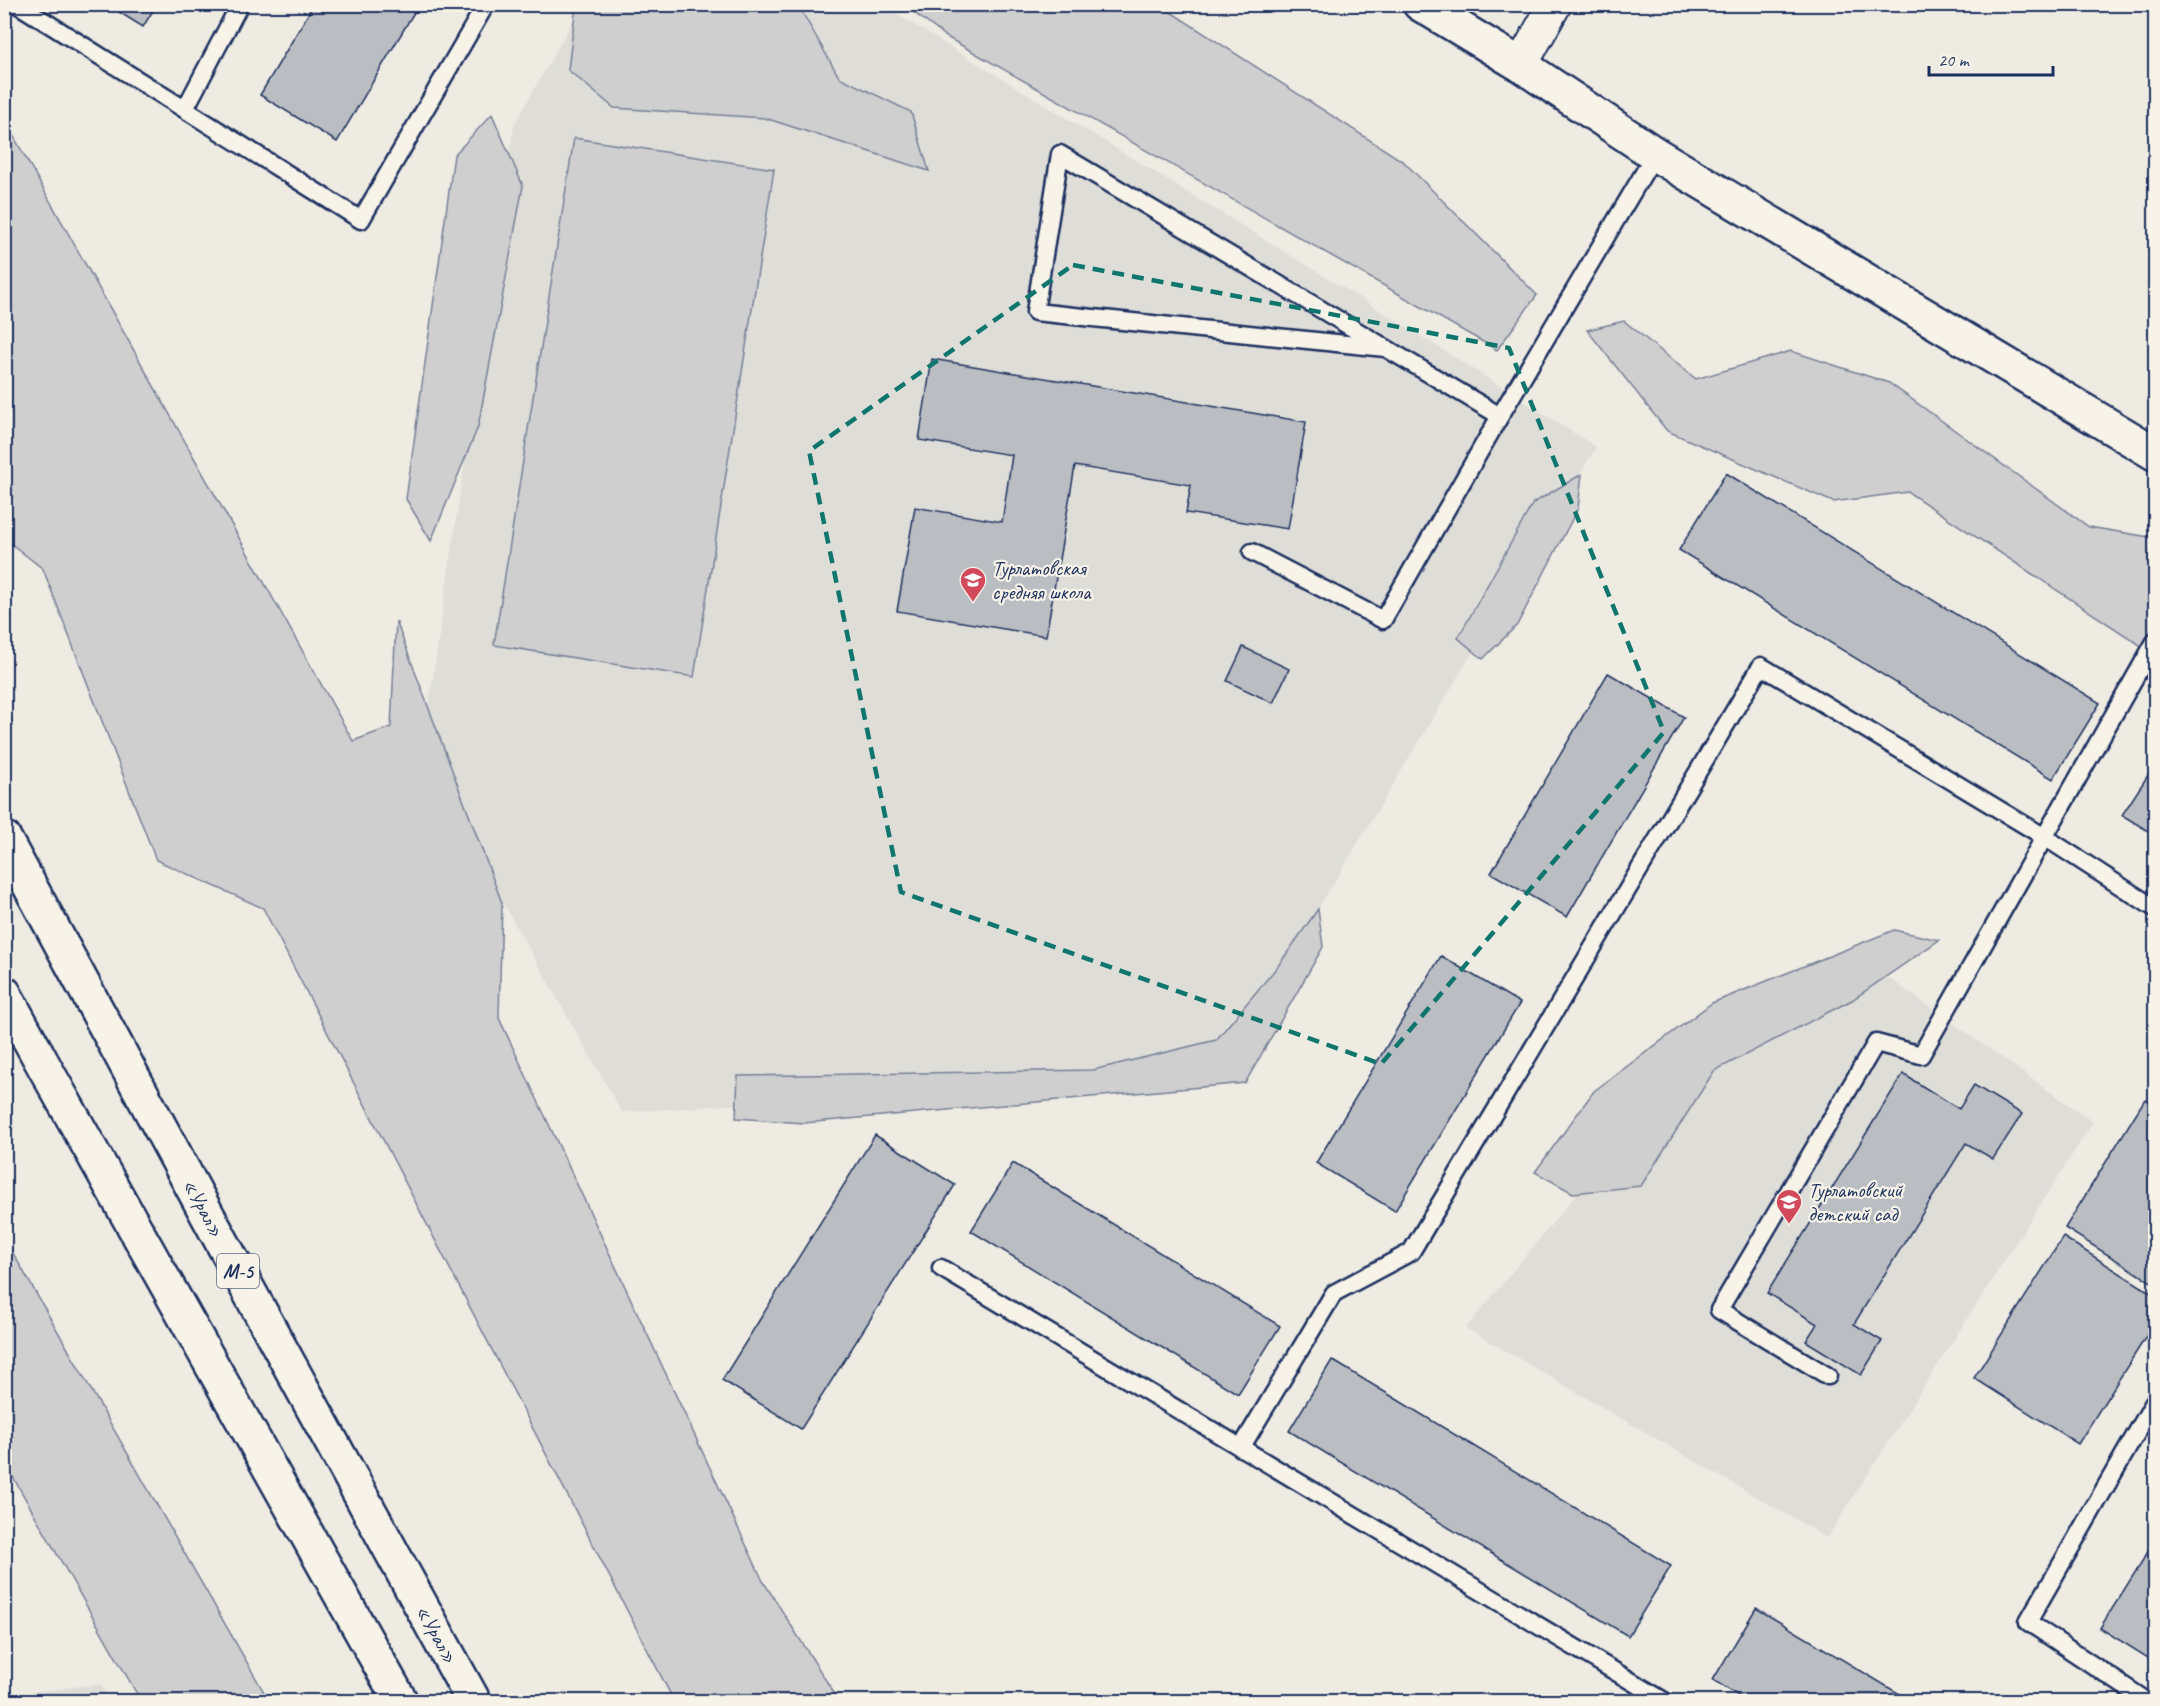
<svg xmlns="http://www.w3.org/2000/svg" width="2160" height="1706" font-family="Caveat,sans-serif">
<rect width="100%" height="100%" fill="#eeebe2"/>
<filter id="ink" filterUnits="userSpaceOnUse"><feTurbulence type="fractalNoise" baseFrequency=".0167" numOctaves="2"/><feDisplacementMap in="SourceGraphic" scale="12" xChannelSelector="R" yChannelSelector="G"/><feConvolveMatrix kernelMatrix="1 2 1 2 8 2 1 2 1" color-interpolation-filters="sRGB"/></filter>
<g filter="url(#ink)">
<g fill="#deddd8">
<polygon points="582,5 882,5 1386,314 1596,447 1219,1074 622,1112 421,759 514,125"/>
<polygon points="1859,957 2093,1122 1827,1538 1466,1328 1707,1036"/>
<polygon points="100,1684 111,1701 5,1701 5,1695"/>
</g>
<g fill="#cfcfcf" stroke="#757f96" stroke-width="1.5">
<polygon points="576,5 798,5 839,77 911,112 929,171 765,118 614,108 568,70"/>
<polygon points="904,5 1160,5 1404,162 1537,295 1497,350 945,36"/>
<polygon points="492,114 523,186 478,427 431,541 406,499 454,155"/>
<polygon points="4,119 353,741 391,727 396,621 502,903 499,1018 763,1581 839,1701 674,1701 263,908 156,860 43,569 5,539"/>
<polygon points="574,138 774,169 694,677 494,645"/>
<polygon points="1624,321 1696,379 1791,351 1889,383 2089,527 2155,538 2155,636 2146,649 1908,492 1833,502 1667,431 1587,330"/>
<polygon points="1582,474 1578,508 1517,625 1483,659 1458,638 1533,503"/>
<polygon points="1318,909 1323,947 1245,1083 804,1123 736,1118 738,1076 1093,1070 1216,1040 1278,966"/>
<polygon points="1894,930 1939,940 1852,1000 1714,1071 1641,1186 1573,1193 1535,1172 1594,1091 1712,1003"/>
<polygon points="5,1239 269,1701 141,1701 5,1463"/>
</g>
<g fill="#babdc2" stroke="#1b2f5e" stroke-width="1.5">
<polygon points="106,4 157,4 143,27"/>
<polygon points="314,4 419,4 337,142 260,95"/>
<polygon points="932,359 1306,422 1288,529 1186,513 1191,485 1075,466 1046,636 897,611 915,507 1002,522 1012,455 919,440"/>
<polygon points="1726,473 2100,703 2053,779 1679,550"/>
<polygon points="1243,647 1289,669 1273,703 1227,681"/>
<polygon points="1608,673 1684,717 1567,917 1491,873"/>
<polygon points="2156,763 2156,836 2122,815"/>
<polygon points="1441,956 1520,1003 1395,1211 1316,1163"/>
<polygon points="1903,1074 1959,1109 1974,1085 2022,1114 1993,1159 1966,1143 1854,1324 1882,1341 1861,1375 1806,1341 1817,1324 1767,1293"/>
<polygon points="2145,1099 2156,1105 2156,1285 2065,1228"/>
<polygon points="875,1135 955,1185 801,1429 722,1380"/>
<polygon points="1013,1163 1280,1326 1238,1394 971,1231"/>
<polygon points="2063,1237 2156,1296 2156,1321 2078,1444 1974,1378"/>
<polygon points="1332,1360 1671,1566 1628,1636 1289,1431"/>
<polygon points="2156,1539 2156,1663 2100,1628"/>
<polygon points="1756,1608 1913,1702 1748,1702 1713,1680"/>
</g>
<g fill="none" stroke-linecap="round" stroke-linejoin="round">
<g stroke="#1b2f5e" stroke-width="21">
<g id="lane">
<polyline points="17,4 361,220 486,4"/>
<polyline points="185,109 240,4"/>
<polyline points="1385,348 1035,312 1060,154 1500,416"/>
<polyline points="1252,552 1383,620 1500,416 1655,154"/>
<polyline points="941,1268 1666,1702"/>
<polyline points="1828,1376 1719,1310 1876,1043 1921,1055 2156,640"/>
<polyline points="1241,1448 1334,1293 1411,1252 1761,666 2043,836 2156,909"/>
<polyline points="2148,1702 2028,1622 2156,1399"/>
</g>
</g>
<g stroke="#1b2f5e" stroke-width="36">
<polyline id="street" points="1521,65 1555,4"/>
</g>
<g stroke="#1b2f5e" stroke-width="38">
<polyline id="secondary" points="1420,4 1521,65 1655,154 2156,454"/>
</g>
<g stroke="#1b2f5e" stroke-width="38">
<g id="highway">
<path id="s1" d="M4 838 216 1231 474 1702"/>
<polyline points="4,993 45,1068 401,1702"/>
</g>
</g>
<use href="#lane" stroke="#f7f3e8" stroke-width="16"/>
<use href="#street" stroke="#f7f3e8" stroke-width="32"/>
<use href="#secondary" stroke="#f7f3e8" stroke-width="33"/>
<use href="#highway" stroke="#f7f3e8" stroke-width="33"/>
</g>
</g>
<path fill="none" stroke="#0f766e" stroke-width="4.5" stroke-dasharray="12 8" stroke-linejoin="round" d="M1073 265 1509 348 1664 732 1381 1064 901 892 809 451Z"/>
<defs>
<g id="school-pin" transform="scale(1.35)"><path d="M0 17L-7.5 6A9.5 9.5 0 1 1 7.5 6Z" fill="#d1495b" stroke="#f7f3e8"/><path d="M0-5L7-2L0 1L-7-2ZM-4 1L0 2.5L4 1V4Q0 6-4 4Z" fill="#fff"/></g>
</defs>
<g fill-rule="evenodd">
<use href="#school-pin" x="973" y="580"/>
<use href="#school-pin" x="1789" y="1202"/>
</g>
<g text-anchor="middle" stroke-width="4.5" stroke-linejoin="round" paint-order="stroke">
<rect fill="#f7f3e8" stroke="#5d6a87" stroke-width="1.5" x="217" y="1254" width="42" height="34" rx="4.5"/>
<g font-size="20" font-weight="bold" fill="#1b2f5e">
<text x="238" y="1278">М-5</text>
</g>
<g font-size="21" fill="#1b2f5e" stroke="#f7f3e8" text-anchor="start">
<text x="992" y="575">Турлатовская<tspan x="992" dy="24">средняя школа</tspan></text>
<text x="1808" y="1197">Турлатовский<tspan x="1808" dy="24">детский сад</tspan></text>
</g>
<g font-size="21" fill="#1b2f5e" stroke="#f7f3e8">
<text dy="7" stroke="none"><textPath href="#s1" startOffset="420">«Урал»</textPath></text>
<text dy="7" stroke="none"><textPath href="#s1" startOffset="906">«Урал»</textPath></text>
</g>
</g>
<rect width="2160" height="1706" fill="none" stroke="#f7f3e8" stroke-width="24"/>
<rect x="12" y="12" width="2136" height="1682" fill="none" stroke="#1b2f5e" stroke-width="2" filter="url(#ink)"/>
<path d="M1929 66v9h124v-9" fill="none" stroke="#1b2f5e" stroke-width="3"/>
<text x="1938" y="66" font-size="18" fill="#1b2f5e" stroke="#f7f3e8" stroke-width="4.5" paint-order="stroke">20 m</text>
</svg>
